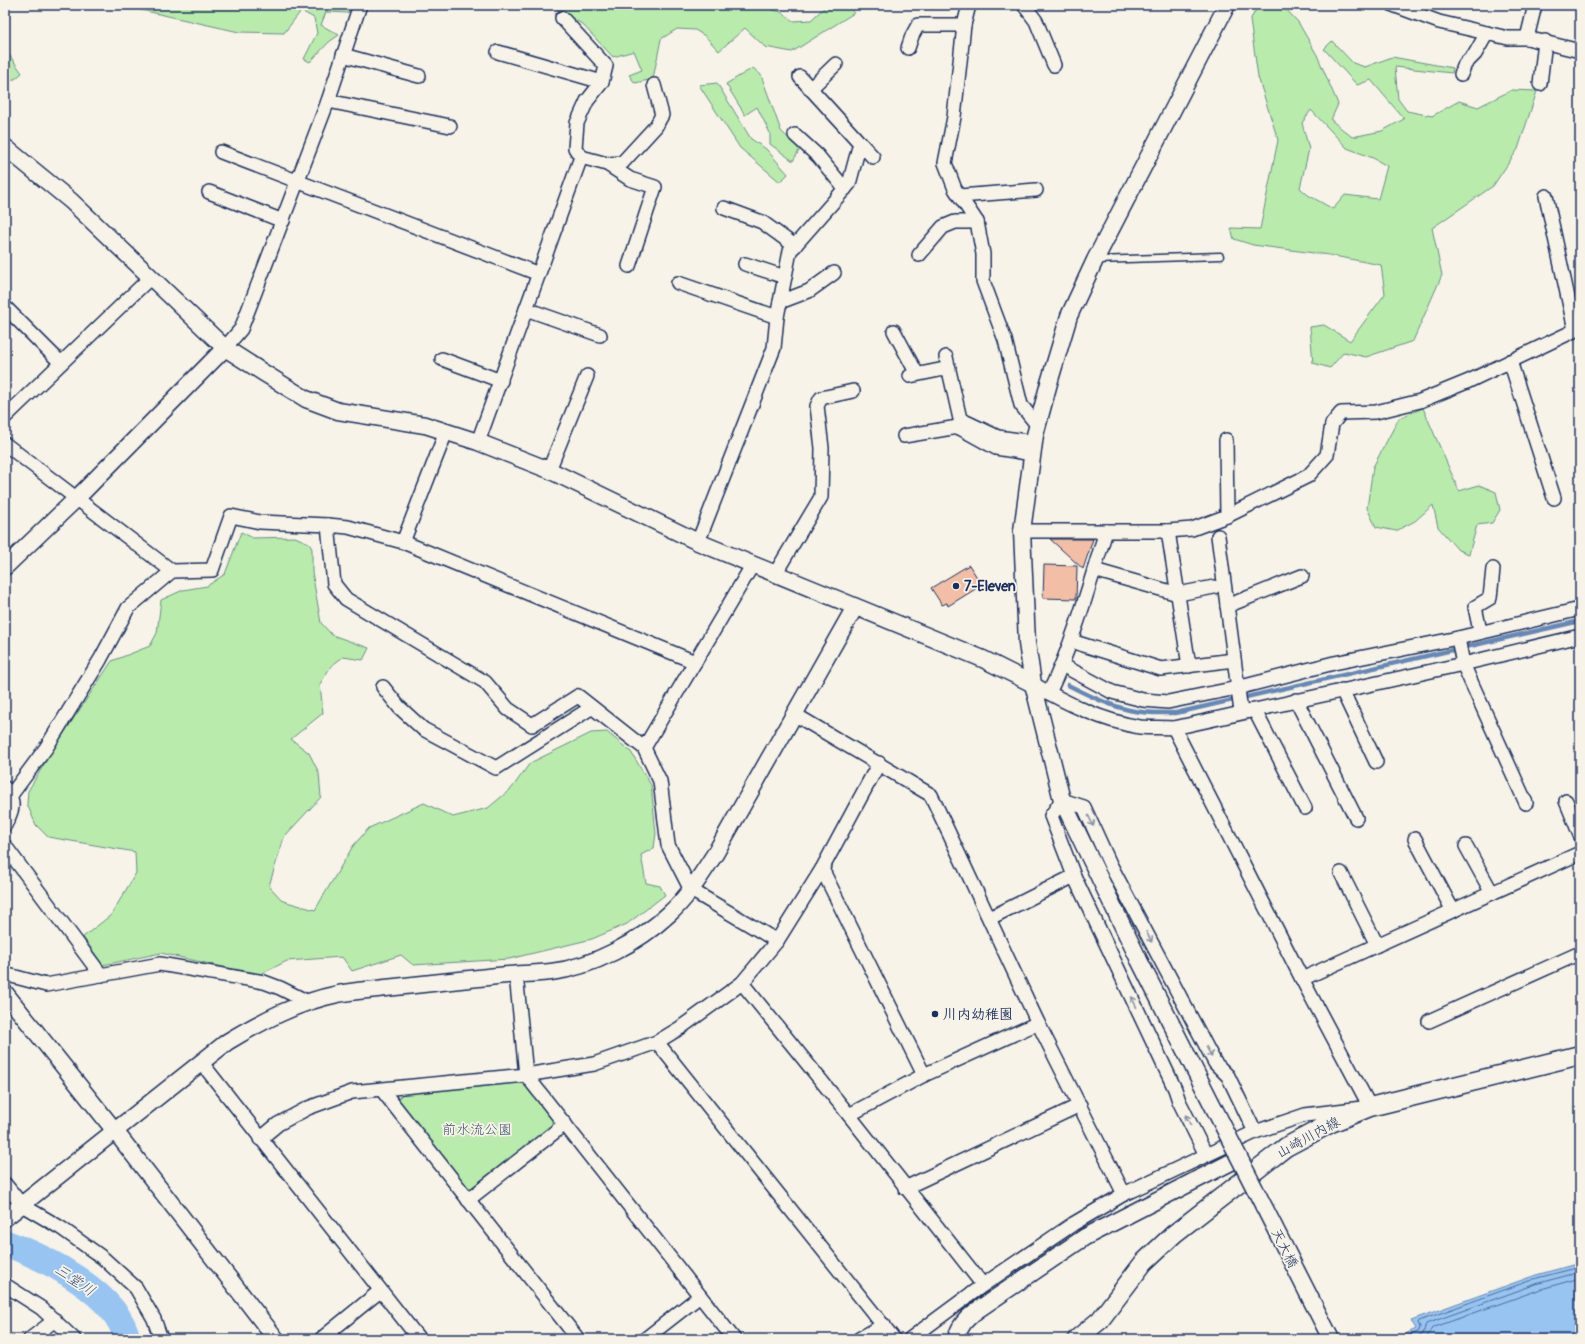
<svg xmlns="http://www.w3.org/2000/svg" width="1585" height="1344" font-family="Pangolin,'Klee One',sans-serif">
<rect width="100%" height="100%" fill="#f7f3e8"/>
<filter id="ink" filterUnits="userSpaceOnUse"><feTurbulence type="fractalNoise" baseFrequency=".025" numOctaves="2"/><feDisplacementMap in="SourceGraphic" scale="8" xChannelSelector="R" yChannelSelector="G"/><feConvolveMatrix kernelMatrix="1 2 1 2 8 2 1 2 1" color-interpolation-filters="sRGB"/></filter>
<g filter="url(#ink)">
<g fill="#b9ebac" stroke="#6a8d85" fill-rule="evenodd">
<polygon points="119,5 351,5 348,13 326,12 321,25 339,35 329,42 310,62 304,59 317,33 314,18 301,11 284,33 239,32"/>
<polygon points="556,5 725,5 758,6 781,12 793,21 811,20 827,5 849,5 854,13 792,52 765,47 745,28 719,51 705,36 695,30 677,29 661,39 653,79 635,83 629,75 642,70 634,51 613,57 582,24 555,8"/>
<path d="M1283 6 1298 22 1317 55 1338 104 1331 120 1352 137 1382 131 1404 119 1371 80 1357 85 1324 49 1332 41 1353 63 1365 67 1392 57 1453 68 1452 73 1395 67 1398 99 1407 111 1432 116 1459 101 1478 107 1512 90 1537 91 1518 149 1493 186 1432 228 1442 275 1413 341 1366 357 1344 352 1330 368 1313 363 1310 327 1324 325 1350 341 1385 294 1381 265 1329 255 1253 245 1234 239 1231 228 1260 229 1278 140 1258 77 1250 20 1257 8ZM1311 110 1347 148 1373 158 1387 166 1378 199 1345 195 1333 209 1308 195 1300 188 1309 149 1302 123Z"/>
<polygon points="5,49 22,73 15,79 5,80"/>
<polygon points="753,68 761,75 781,131 800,149 793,161 770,144 770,133 757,107 745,115 726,84"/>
<polygon points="717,83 751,139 766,149 788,174 780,182 740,148 699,85"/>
<polygon points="1423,408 1459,491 1479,485 1496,492 1500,510 1492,523 1477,525 1469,554 1458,550 1438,527 1433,505 1415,521 1396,531 1376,527 1367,508 1373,467 1399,418"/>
<polygon points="241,532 253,538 295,537 309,543 312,549 312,572 321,623 332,635 369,648 363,660 343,657 331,666 320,684 323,713 291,739 309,753 319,773 321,797 284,837 269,886 283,901 315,910 353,846 369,828 424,803 453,817 488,808 512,788 530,763 591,733 607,732 631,752 651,785 656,833 654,848 641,855 646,883 660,886 665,895 627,924 592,939 509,959 413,965 401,955 352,971 342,957 287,961 259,975 161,953 103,965 83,937 111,915 136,873 135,852 48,837 36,825 27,804 28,791 52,751 112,661 150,646 157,633 161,600 183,590 207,586 225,574"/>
<polygon points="518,1081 526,1084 552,1118 552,1128 473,1188 466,1188 398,1102 402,1093"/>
</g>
<polygon fill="#98c4f1" stroke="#6688b6" points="1580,1263 1580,1339 1395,1339 1416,1329 1411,1320 1536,1275"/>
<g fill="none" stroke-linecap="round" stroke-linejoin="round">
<g stroke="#4d6b99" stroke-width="1">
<polyline points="1404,1339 1419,1331 1420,1327 1418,1323 1419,1321 1537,1278 1580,1267"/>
<polyline points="1415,1339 1423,1334 1426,1324 1539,1283 1580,1272"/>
<polyline points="1426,1339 1432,1328 1541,1289 1580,1278"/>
</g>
<path stroke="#6688b6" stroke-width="4.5" d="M1068 685C1088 695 1108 705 1129 710 1145 714 1160 713 1176 713L1580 621"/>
<path stroke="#98c4f1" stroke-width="27" d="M5 1243C45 1257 118 1294 127 1339"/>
</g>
<g fill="#f3bea6" stroke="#1b2f5e">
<polygon points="1050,539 1093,539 1083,569"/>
<polygon points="969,565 982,585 948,606 947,603 942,605 931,588"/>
<polygon points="1044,565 1077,566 1076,599 1043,598"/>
</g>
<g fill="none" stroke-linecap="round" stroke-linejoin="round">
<g stroke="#1b2f5e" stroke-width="9">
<polyline id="service" points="1096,260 1220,256"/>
</g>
<g stroke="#1b2f5e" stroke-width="16">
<g id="minor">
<polyline points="1024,5 1036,21 1054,65"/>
<polyline points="1393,5 1439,22 1508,38 1527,38 1580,51"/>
<polyline points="964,25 954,117 945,163 955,189 977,222 983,254 983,281 1005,340 1021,405 1038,426"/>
<polyline points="1527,38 1535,5"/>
<polyline points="908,48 912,36 918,25 964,25 969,5"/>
<polyline points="498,52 602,82"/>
<polyline points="343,55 419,76"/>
<polyline points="1461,74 1465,64 1475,54 1487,33"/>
<polyline points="1540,84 1545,41"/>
<polyline points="810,89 836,64"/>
<polyline points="328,101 450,126"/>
<polyline points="795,135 818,156 845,189"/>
<polyline points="860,143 873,157"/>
<polyline points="221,152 539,274"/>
<polyline points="581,157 607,164 622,163 656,126 662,115 654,85"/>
<polyline points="607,164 630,179 655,187 629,266"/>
<polyline points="209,192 283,221"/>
<polyline points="960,196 1036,190"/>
<polyline points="1546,196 1575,330"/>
<polyline points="724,208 762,222 795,246"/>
<polyline points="919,255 943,227 955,222 977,222"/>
<polyline points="745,264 785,277"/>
<polyline points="678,283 777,317"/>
<polyline points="780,302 809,291 834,273"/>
<polyline points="5,307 61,363"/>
<polyline points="526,309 600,335"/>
<polyline points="894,331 917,374"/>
<polyline points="225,348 241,329 328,101 360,5"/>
<polyline points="946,357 960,419 998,437 1034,442"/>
<polyline points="442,359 501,381"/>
<polyline points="1510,361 1554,498"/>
<polyline points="910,376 949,368"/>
<polyline points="5,417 151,277"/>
<polyline points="904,436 958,427 996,448 1032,454"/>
<polyline points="1226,440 1227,516"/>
<polyline points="478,442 581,157 575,148 577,123 587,101 602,82 606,66 562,18"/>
<polyline points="5,444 172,571 212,570 231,516 260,522 328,525"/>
<polyline points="549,470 587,376"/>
<polyline points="1022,531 1168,531 1192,529 1227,516 1308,476 1327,455 1332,424 1341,413 1376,412 1420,401 1469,381 1580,328"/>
<polyline points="1168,531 1189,666"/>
<polyline points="1218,536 1241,712"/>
<polyline points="403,542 446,432"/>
<polyline points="698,542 774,348 777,317 790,251 849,184 860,143 800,77"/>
<polyline points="753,564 695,662 403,542 348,527 328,525 334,584 346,599 485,682 508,709 532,725 578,696 644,748 660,781 668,845 691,890 777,941"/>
<polyline points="1094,570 1178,594 1214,587"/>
<polyline points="775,574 821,497 822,448 817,406 821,398 853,391"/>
<polyline points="1227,606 1302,576"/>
<polyline points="1480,631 1475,607 1490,598 1493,569"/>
<polyline points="1458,638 1463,664 1526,803"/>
<polyline points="1071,641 1161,669 1234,660"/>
<polyline points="1062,665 1112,692 1143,700 1168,702 1237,688 1334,663 1458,638 1580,609"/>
<path d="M1033 684C1066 703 1102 721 1140 727 1151 728 1163 727 1174 728L1463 664 1580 636"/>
<polyline points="383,687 399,707 423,729 496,768 591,708"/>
<polyline points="1342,690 1376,762"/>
<path d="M1049 693C1074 641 1089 586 1106 531"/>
<polyline points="1296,700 1356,818"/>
<polyline points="1254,709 1305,808"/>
<polyline points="794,714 931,795 1038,1023 1124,1194"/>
<polyline points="1174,728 1302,979 1370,1107 1305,1115 1255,1132"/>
<polyline points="644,748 695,662"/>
<path d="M5 788C16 802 13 810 5 825"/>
<polyline points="11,795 46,748 100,660 128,608 172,571"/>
<polyline points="1566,801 1580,835"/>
<polyline points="1415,839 1453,911"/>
<polyline points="5,846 101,975"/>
<polyline points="1466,846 1492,893"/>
<polyline points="822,869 924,1075"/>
<polyline points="1341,873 1377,945"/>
<polyline points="990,918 1074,876"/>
<polyline points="516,974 526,1075 734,1339"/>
<polyline points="5,976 12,976 46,985 160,964 264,982 280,988 308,1002"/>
<polyline points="1302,979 1580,853"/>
<polyline points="742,983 849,1115 983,1285"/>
<polyline points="1429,1021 1580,953"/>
<polyline points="657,1042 894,1339"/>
<polyline points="201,1062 419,1339"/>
<polyline points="382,1090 578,1339"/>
<polyline points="849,1115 924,1075 1038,1023"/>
<polyline points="260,1139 278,1124 308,1108 352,1092 526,1075 594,1064 657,1042 680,1028 742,983 777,941 822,869 879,763"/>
<polyline points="5,1184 22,1205 61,1228 103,1258 136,1288 154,1319 161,1339"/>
<polyline points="905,1188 1080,1105"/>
<polyline points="468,1200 565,1124"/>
<polyline points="5,1285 41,1308 74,1339"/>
<polyline points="30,1339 55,1320"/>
<polyline points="321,1339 380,1291"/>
<polyline points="645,1339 700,1296"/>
<polyline points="859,1339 884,1325"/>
<polyline points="910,1339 983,1285 1073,1224 1124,1194 1255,1132 1228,1076 1215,1063 1110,864 1084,807 1062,800 1051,816 1074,876 1175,1089 1179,1101 1206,1155"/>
</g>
</g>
<g stroke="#1b2f5e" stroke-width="19">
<g id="tertiary">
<polyline points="5,147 71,201 225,348 264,373 306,399 338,411 425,425 478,442 549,470 698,542 983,659 1033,684"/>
<polyline points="5,567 76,499 225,348"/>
<polyline points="1139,960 1062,800 1033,684 1027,643 1022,531 1035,435 1049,383 1069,316 1095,260 1227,5"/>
<polyline points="5,993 115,1131 276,1339"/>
<path d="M5 1218 227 1042C262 1021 298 1002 338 994 353 991 370 990 386 988 423 984 460 980 497 976 515 974 533 974 551 972 593 967 639 942 669 914 688 897 701 875 715 854L855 607"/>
<path d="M956 1339C959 1326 966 1319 976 1311L1085 1237 1239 1158"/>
</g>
</g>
<g stroke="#1b2f5e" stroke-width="21">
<polyline id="secondary" points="1077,1339 1100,1320 1144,1262 1174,1234 1286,1147 1331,1123 1370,1107 1580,1055"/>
</g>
<use href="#service" stroke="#f7f3e8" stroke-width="6"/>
<use href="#minor" stroke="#f7f3e8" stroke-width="13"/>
<use href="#tertiary" stroke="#f7f3e8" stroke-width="16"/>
<use href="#secondary" stroke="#f7f3e8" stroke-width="18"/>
<g stroke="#1b2f5e" stroke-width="19" stroke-linecap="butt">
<polyline id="tertiary-bridge" points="1139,960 1331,1339"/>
</g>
<use href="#tertiary-bridge" stroke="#f7f3e8" stroke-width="16"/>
</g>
<defs><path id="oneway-shaft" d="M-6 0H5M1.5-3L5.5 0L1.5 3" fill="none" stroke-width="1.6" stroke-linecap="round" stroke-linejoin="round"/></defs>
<g stroke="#8991a3">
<use href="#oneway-shaft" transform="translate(1091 821) rotate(65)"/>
<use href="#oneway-shaft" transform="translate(1149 937) rotate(62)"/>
<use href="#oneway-shaft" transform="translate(1134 1002) rotate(-115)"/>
<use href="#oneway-shaft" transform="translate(1209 1052) rotate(62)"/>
<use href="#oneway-shaft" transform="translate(1188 1120) rotate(-117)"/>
</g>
</g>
<g fill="#1b2f5e" stroke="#f7f3e8" stroke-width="1.5">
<circle cx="956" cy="586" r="4"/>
<circle cx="935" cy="1014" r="4"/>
</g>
<g text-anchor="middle" stroke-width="3.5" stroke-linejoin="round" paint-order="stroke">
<g font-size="14" font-weight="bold" fill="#1b2f5e" stroke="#f7f3e8" text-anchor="start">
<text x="964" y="591">7-Eleven</text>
<text x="943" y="1019">川内幼稚園</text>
</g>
<g font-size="14" fill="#3b556e" stroke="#f7f3e8">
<text x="477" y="1134">前水流公園</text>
</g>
<g font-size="14" fill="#1b2f5e" stroke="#f7f3e8">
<text transform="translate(1308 1137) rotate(-29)" y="5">山崎川内線</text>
<text transform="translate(1285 1248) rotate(63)" y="5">天大橋</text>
</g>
<g font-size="15" font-style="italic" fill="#3a5483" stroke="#f7f3e8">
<text transform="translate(75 1280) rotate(34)" y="5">三堂川</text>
</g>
</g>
<rect width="1585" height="1344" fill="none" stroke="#f7f3e8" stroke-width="20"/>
<rect x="10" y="10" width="1565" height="1324" fill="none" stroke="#1b2f5e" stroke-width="1.5" filter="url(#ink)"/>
</svg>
